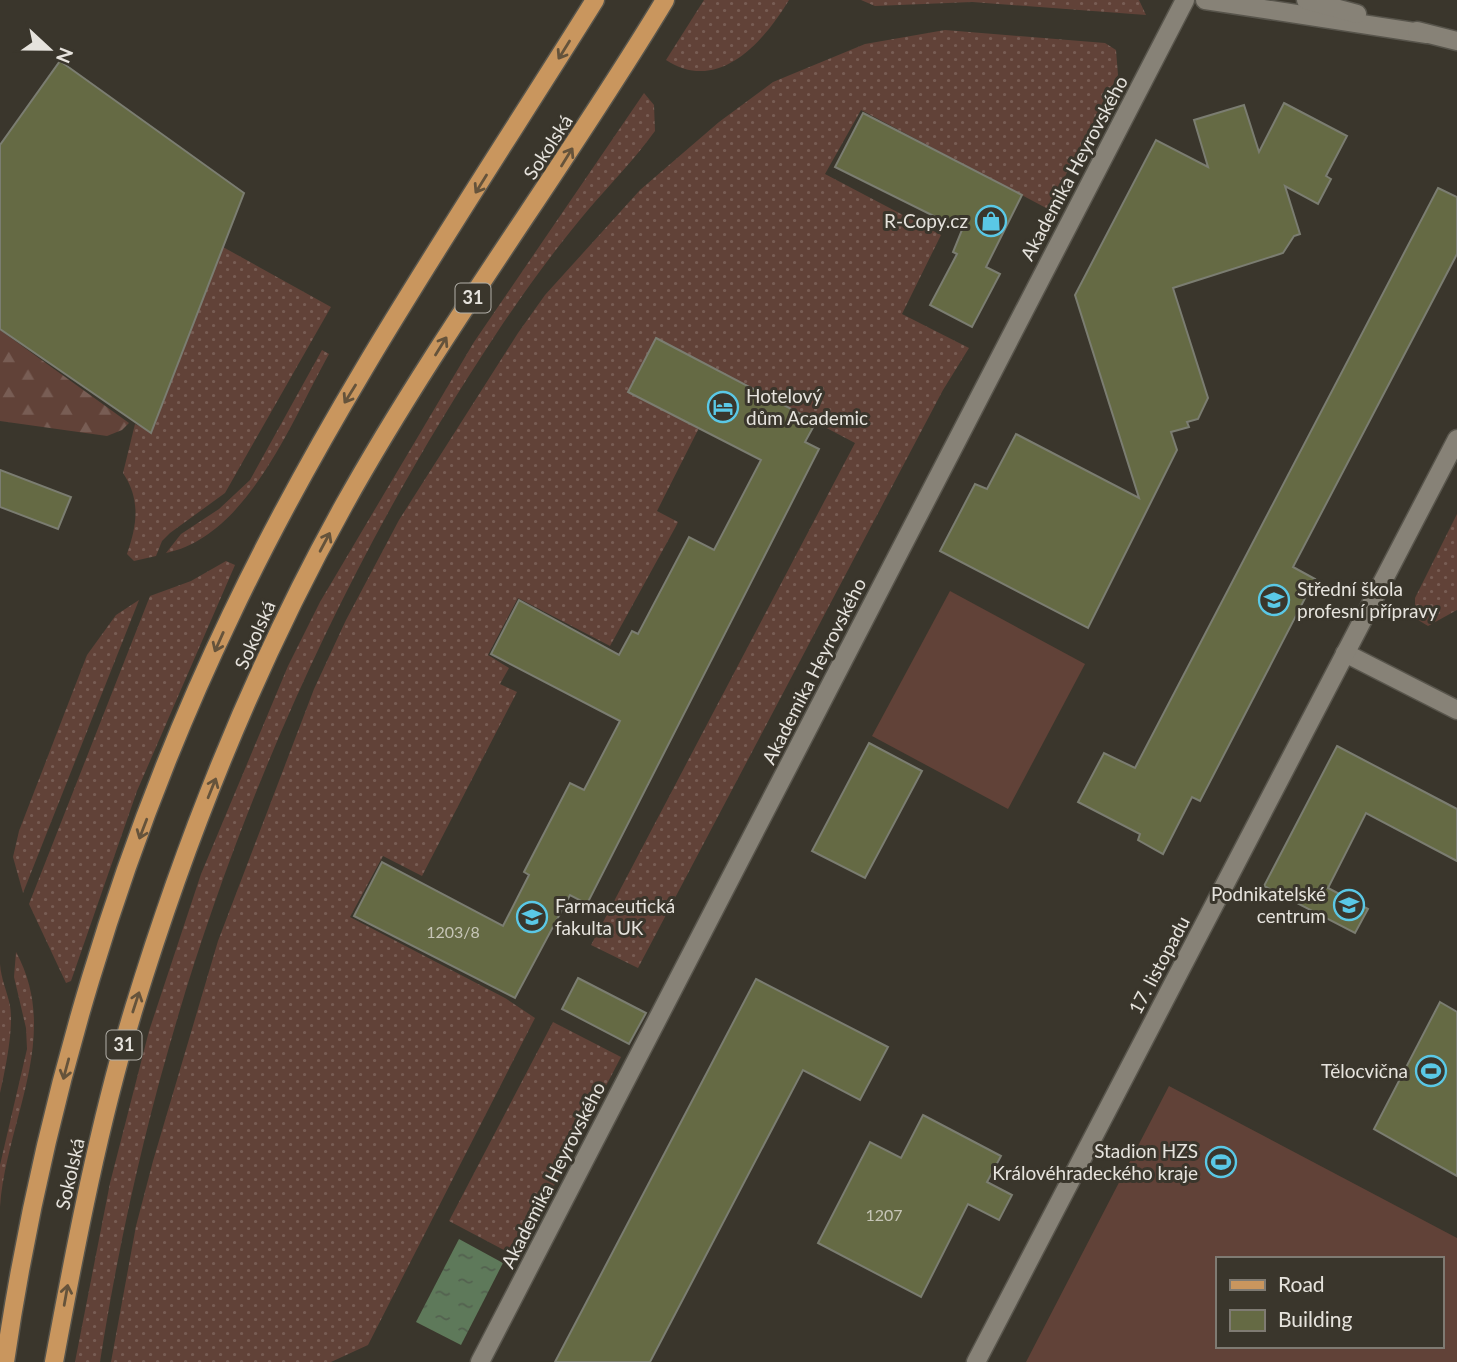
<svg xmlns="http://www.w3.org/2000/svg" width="1457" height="1362" font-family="Lato,sans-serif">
<defs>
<pattern id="grass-dots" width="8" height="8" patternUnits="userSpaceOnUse" patternTransform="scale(1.75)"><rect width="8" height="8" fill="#614238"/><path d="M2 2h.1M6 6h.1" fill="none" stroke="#785d54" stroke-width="1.8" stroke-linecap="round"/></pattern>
<pattern id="forest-firs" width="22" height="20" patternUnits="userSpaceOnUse" patternTransform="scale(1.75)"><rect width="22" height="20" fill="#614238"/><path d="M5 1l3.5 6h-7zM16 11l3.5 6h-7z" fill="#785d54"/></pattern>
<pattern id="water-ripples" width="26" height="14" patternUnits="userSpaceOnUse" patternTransform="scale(1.75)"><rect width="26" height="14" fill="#5e795a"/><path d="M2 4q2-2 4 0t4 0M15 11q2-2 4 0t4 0" fill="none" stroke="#53614f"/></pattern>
</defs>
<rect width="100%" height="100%" fill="#3a362c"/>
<g fill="url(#grass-dots)">
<path d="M704 0H789C763 43 718 94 666 60Z"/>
<polygon points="861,0 1139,0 1146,15 972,2 875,6"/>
<polygon points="945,30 1105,43 1116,50 1118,75 1048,209 861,110 825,174 941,235 902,314 969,348 943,390 638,968 591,945 855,443 656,338 628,392 699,428 657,511 678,522 675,528 610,646 518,598 488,655 509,668 500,684 517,692 422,876 383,856 350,917 505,998 535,1018 368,1345 331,1362 111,1362 136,1226 153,1161 218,941 314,689 346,620 399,520 518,333 545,295 640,190 719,122 773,82 865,44"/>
<path d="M644 93 654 105 655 131C635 159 610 184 588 210 556 248 526 289 498 331 292 641 157 995 100 1362H75L110 1183 149 1031 201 874 288 666 320 602 474 342Z"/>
<path d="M223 247 331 307 225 493 170 533 162 541 156 556 134 561 127 554C137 525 141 500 123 473L135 424 152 432Z"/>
<path d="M322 350 329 354C292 420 248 536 166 553L181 534 219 509 250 480Z"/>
<polygon points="1457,514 1457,610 1428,626 1415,618 1415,598"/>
<polygon points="226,561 235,565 137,791 71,981 66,983 29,904 150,596 191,581"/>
<polygon points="139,600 23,893 13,857 19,831 87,655 116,615"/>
<path d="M16 952C62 1036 6 1121 0 1207V1165L27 1049 26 1028 14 977Z"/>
<path d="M0 964C1 979 7 991 10 1006 14 1028 5 1071 0 1093Z"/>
<polygon points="553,1022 621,1057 517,1257 449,1221"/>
</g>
<polygon fill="url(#forest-firs)" points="0,330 129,423 122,430 107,436 0,421"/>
<g fill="#614238" fill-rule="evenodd">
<polygon points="950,591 1085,664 1008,809 872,736"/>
<path d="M1169 1086 1457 1238V1362H1026ZM1217 1259H1441V1346H1217Z"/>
</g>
<polygon fill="url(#water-ripples)" points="459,1239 503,1263 461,1345 416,1322"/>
<g fill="#656a44" stroke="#7b7d71" stroke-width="2">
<polygon points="60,61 244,193 151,433 0,329 0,145"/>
<polygon points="1284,103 1347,136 1326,176 1331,179 1318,204 1285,186 1300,234 1294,236 1283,253 1173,288 1208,398 1198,419 1187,422 1189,427 1171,432 1177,450 1088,628 940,551 975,484 987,489 1016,434 1139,498 1075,295 1156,140 1208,167 1194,120 1244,105 1259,152"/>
<polygon points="863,113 1022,195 986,267 1000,274 972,327 930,305 957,254 953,252 962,230 835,167"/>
<polygon points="1438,188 1457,197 1457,254 1293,567 1315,579 1200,801 1192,797 1163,854 1138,840 1140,834 1078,802 1104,753 1135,768"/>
<polygon points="656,338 816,422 805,442 819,449 587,904 570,895 515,998 354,916 382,862 503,926 529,875 524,872 570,783 584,790 620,721 491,654 519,600 619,655 632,631 638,634 689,537 714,550 761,460 628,392"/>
<polygon points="0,470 71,497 58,529 0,507"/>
<polygon points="869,743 922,771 865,878 812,851"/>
<polygon points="1337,746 1457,809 1457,861 1366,813 1328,888 1368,909 1355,933 1264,886"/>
<polygon points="578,978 646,1013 629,1044 562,1009"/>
<polygon points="756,979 888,1047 860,1100 803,1070 650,1362 555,1362"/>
<polygon points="1440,1002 1457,1012 1457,1176 1374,1129"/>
<polygon points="923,1115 1001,1156 987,1182 1012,1195 999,1220 968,1204 921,1297 818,1243 870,1142 901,1158"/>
</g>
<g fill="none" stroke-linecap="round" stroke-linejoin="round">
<g stroke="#58554c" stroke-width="21">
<g id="minor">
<polyline points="1205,0 1427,34"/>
<polyline points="1306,0 1357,14"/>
<polyline points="1417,31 1457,41"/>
<polyline points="1345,653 1457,710"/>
<polyline points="480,1362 1185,0"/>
<polyline points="976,1362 1457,439"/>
</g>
</g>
<g stroke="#58554c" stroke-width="21">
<g id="major">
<path d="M5 1362C42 1108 120 846 231 615 332 402 470 200 595 0"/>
<path d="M54 1362C76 1243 99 1123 134 1008 187 835 256 663 344 505 441 331 562 171 665 0"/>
</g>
</g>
<use href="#minor" stroke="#878277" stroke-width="18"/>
<use href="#major" stroke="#c9965e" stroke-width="18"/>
</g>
<defs><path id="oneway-shaft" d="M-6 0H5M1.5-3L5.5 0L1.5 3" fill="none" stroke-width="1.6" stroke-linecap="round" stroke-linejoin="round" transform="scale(1.75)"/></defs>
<g stroke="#65533b">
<use href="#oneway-shaft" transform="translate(564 50) rotate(122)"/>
<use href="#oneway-shaft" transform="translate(567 157) rotate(-58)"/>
<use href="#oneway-shaft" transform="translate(481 184) rotate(122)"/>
<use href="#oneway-shaft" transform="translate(441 346) rotate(-58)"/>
<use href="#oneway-shaft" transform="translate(350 394) rotate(122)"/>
<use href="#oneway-shaft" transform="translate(325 542) rotate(-62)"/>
<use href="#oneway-shaft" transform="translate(219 642) rotate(114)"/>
<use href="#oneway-shaft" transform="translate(212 788) rotate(-68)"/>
<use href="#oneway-shaft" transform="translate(143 829) rotate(111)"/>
<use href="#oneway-shaft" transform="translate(136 1002) rotate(-72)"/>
<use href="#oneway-shaft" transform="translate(66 1069) rotate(105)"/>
<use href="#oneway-shaft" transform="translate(66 1295) rotate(-80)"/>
</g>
<defs>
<g id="shop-ring" transform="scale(1.575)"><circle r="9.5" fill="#3a362c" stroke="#5ac8e6" stroke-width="1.5"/><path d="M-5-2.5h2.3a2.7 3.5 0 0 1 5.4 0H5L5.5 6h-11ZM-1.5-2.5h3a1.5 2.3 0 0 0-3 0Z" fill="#5ac8e6"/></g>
<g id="hotel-ring" transform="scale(1.575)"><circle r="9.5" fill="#3a362c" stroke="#5ac8e6" stroke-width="1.5"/><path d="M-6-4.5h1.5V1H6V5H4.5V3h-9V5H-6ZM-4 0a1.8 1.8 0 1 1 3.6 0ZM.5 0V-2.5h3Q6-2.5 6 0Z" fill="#5ac8e6"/></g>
<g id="school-ring" transform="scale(1.575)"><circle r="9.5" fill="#3a362c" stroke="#5ac8e6" stroke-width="1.5"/><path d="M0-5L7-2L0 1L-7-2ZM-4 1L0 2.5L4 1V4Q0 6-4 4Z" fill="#5ac8e6"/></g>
<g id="university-ring" transform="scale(1.575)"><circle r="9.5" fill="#3a362c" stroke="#5ac8e6" stroke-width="1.5"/><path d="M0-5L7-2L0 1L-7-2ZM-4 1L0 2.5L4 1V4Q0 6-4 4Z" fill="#5ac8e6"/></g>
<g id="stadium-ring" transform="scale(1.575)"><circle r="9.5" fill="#3a362c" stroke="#5ac8e6" stroke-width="1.5"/><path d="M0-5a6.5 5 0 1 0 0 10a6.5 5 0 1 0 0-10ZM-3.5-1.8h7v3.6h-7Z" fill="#5ac8e6"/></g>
</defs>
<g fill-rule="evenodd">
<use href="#shop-ring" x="991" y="221"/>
<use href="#hotel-ring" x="723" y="407"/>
<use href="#school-ring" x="1274" y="600"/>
<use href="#school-ring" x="1349" y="905"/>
<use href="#university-ring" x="532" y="917"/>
<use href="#stadium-ring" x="1431" y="1071"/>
<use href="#stadium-ring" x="1221" y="1162"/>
</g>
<g text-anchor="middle" stroke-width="6" stroke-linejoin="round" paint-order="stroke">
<g font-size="16" fill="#c6c5b7">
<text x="453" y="938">1203/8</text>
<text x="884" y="1221">1207</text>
</g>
<g fill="#3a362c" stroke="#b2afa8" stroke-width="2">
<rect x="455.5" y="283.5" width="35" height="29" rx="5"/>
<rect x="106.5" y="1030.5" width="35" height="29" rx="5"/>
</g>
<g font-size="18" font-weight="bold" fill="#e6e3dd">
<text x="473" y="304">31</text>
<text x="124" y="1051">31</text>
</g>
<g font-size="19" fill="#e6e3dd" stroke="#3a362c">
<text transform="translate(548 147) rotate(-57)" y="7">Sokolská</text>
<text transform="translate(1074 168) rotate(-62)" y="7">Akademika Heyrovského</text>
<text transform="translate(255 635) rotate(-66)" y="7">Sokolská</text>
<text transform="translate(814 671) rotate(-63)" y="7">Akademika Heyrovského</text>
<text transform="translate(1159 965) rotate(-62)" y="7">17. listopadu</text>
<text transform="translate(70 1174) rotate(-77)" y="7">Sokolská</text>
<text transform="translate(553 1175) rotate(-63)" y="7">Akademika Heyrovského</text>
</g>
<g font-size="19" fill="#e6e3dd" stroke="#3a362c" text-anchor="end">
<text x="968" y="228">R-Copy.cz</text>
<text x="746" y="403" text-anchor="start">Hotelový<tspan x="746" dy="22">dům Academic</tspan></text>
<text x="1297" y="596" text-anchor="start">Střední škola<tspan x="1297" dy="22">profesní přípravy</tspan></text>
<text x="1326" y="901">Podnikatelské<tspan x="1326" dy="22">centrum</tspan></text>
<text x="555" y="913" text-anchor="start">Farmaceutická<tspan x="555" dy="22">fakulta UK</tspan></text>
<text x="1408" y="1078">Tělocvična</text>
<text x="1198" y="1158">Stadion HZS<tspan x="1198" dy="22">Královéhradeckého kraje</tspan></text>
</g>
</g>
<rect x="1216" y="1257" width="228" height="91" fill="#3a362c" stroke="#7f7b73" stroke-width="2"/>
<rect x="1230" y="1280" width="35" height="10" fill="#c9965e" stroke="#7f7b73" stroke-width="2"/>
<text x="1278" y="1292" font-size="21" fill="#e6e3dd">Road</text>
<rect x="1230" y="1310" width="35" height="21" fill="#656a44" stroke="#7f7b73" stroke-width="2"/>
<text x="1278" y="1327" font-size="21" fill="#e6e3dd">Building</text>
<g transform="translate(49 49) rotate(112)" stroke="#3a362c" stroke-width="5" paint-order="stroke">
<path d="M0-5L12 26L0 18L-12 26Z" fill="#e6e3dd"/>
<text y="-10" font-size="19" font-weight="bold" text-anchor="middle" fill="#e6e3dd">N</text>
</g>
</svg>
